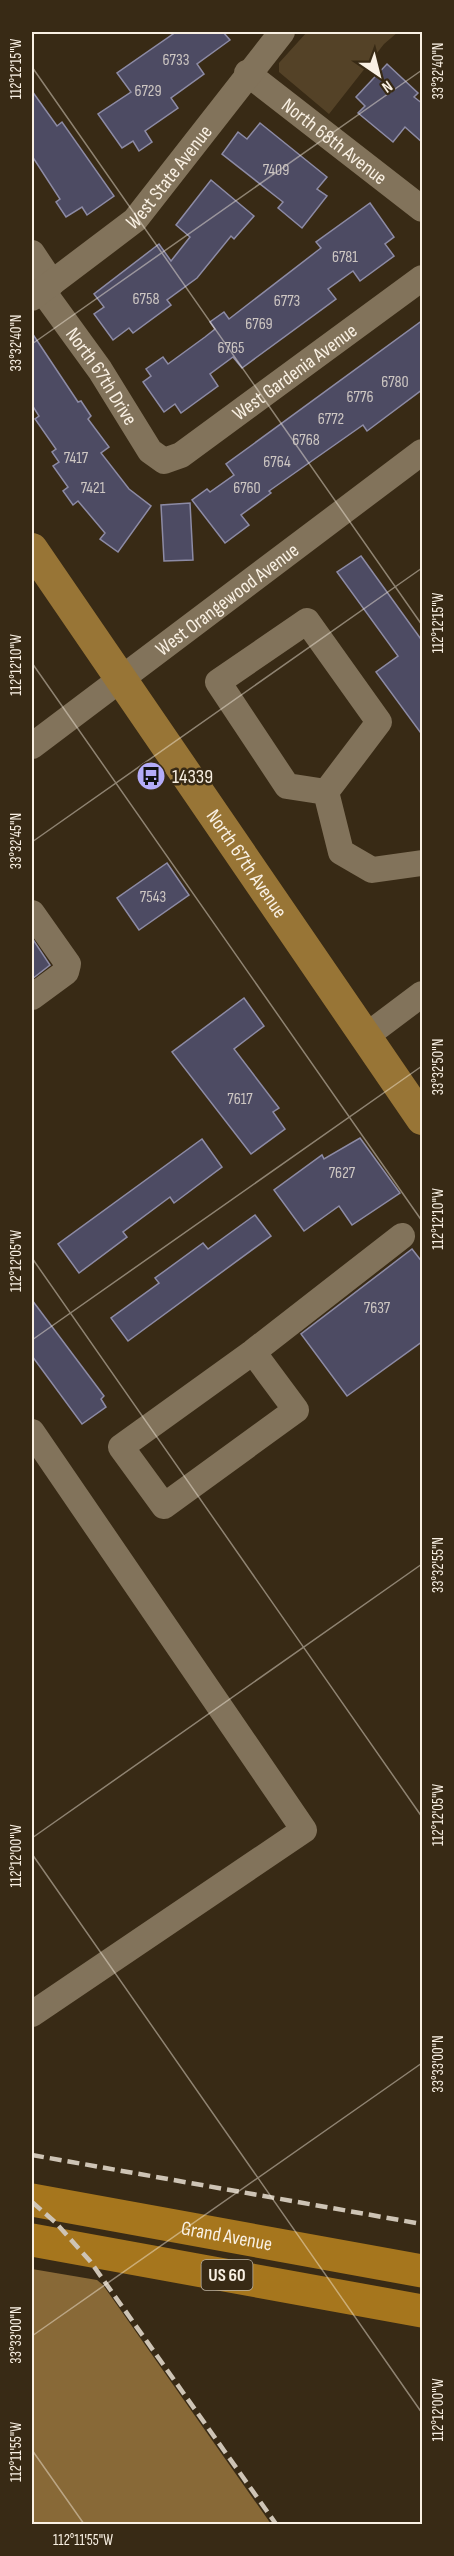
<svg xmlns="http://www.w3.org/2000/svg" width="454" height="2556" font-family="'Sofia Sans Condensed',sans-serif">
<rect width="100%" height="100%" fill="#382a15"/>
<polygon fill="#544227" points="307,32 398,32 384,44 329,114 279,72 279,63"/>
<polygon fill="#886937" points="32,2269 97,2280 103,2285 271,2524 32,2524"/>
<g fill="#4d4b63" stroke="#8d8ba5" stroke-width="1.5">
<polygon points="176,32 223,32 230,40 197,64 204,74 171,98 178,108 145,131 152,142 139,151 133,141 122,148 98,114 131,92 117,73"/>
<polygon points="387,64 418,93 414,97 423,104 423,143 405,127 393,142 358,113 365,106 356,97"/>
<polygon points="32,91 57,126 62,122 114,196 87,215 82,207 66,217 56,202 60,199 32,156"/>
<polygon points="260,123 327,177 317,189 327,196 302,228 278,208 283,202 222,154 238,132 247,139"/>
<polygon points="211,180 254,216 234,239 231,236 197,278 167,300 171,305 133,333 129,328 113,340 94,314 104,307 94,294 159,244 171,261 190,237 176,225"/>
<polygon points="370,203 394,237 385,244 394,256 360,281 353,271 328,289 336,299 242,368 233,357 210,374 218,386 181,413 175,404 164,412 143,382 151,376 146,369 163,357 168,364 205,337 215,329 210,322 224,312 229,319 321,248 316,242"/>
<polygon points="423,320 423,389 367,431 363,425 269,491 271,493 241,515 249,525 225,543 192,500 207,489 210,492 234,475 226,464"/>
<polygon points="32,333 78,402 81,401 91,416 88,419 109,447 101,453 129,489 151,506 118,552 100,539 105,533 78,501 73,505 63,491 68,487 53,466 59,462 52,452 56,449 35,419 39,416 32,405"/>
<polygon points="190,503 193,560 164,561 161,505"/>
<polygon points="361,556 423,642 423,736 376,672 398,656 337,572"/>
<polygon points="167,863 189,895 139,930 117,898"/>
<polygon points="32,938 50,965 32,979"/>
<polygon points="244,998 264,1026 234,1049 279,1108 273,1112 285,1129 251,1154 172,1052"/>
<polygon points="360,1138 400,1193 352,1225 339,1206 304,1231 274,1190 322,1155 324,1159"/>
<polygon points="202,1139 222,1167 174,1203 170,1197 123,1232 127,1237 79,1273 58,1244"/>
<polygon points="255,1215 271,1236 128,1341 111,1318 159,1283 155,1278 203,1243 208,1249"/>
<polygon points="412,1249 423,1263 423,1341 347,1396 301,1334"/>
<polygon points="32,1300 104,1396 101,1399 106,1407 82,1424 32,1356"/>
</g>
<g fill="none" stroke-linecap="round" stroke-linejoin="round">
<g stroke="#82735b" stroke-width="26">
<path id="s1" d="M247 73 422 209"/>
<polyline points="32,253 52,283"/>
<path id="s2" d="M42 290 100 370 150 451 164 461 181 455 422 278"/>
<path id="s3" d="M32 298 135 220 282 32"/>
<path id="s4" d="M32 746 422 452"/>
<polyline points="326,792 379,722 307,621 218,682 287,786 326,792 341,852 372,870 422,863"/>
<polyline points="32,913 68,964 66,972 32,997"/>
<polyline points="366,1036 422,994"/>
<polyline points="253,1352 296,1410 164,1506 121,1447 253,1352 258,1348 402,1236"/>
<polyline points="32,1432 304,1830 32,2014"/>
</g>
<path stroke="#987536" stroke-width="32" id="s5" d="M32 549 422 1119"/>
<g stroke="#a6761d" stroke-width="33">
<path id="s6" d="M32 2200 422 2271"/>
<polyline points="32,2240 422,2311"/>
</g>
<g stroke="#cec4b5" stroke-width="4.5" stroke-dasharray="12 6" stroke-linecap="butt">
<polyline points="32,2155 422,2224"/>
<polyline points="32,2202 55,2222 90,2261 276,2524"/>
</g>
</g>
<path fill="none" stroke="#f9f0e3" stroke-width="1.5" stroke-opacity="0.45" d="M32 67 422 625M32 344 422 70M32 663 422 1221M32 842 422 568M32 1258 422 1817M32 1340 422 1066M32 1838 422 1564M32 1854 422 2413M32 2336 422 2063M32 2450 84 2524"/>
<defs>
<g id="bus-disc" transform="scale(1.5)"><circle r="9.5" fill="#b4acf9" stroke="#382a15"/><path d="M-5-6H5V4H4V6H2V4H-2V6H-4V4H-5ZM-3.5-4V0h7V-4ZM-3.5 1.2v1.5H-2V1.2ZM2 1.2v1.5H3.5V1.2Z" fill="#111"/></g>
</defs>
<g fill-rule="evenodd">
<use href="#bus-disc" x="151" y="776"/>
</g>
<g text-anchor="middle" stroke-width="5" stroke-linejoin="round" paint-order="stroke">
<g font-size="16" fill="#cec7c3">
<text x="176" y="65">6733</text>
<text x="148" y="96">6729</text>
<text x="276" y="175">7409</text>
<text x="345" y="262">6781</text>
<text x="146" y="304">6758</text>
<text x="287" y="306">6773</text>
<text x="259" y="329">6769</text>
<text x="231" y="353">6765</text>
<text x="395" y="387">6780</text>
<text x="360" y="402">6776</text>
<text x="331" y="424">6772</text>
<text x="306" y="445">6768</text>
<text x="76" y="463">7417</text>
<text x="277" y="467">6764</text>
<text x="93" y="493">7421</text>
<text x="247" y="493">6760</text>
<text x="153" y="902">7543</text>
<text x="240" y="1104">7617</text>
<text x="342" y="1178">7627</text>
<text x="377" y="1313">7637</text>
</g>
<rect fill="#382a15" stroke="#bfb5a5" stroke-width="1.5" x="201.5" y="2260" width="51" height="30" rx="4.5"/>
<g font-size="18" font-weight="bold" fill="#f9f0e3">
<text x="227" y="2281">US 60</text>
</g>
<g font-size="20" fill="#f9f0e3" stroke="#382a15">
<text dy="7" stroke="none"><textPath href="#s1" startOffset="111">North 68th Avenue</textPath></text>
<text dy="7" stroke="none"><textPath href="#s3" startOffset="184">West State Avenue</textPath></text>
<text dy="7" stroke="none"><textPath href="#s2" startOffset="370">West Gardenia Avenue</textPath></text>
<text dy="7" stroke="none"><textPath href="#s2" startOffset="105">North 67th Drive</textPath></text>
<text dy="7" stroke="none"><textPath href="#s4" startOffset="244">West Orangewood Avenue</textPath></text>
<text dy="7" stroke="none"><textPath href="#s5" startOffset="381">North 67th Avenue</textPath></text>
<text dy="7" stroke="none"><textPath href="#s6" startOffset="198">Grand Avenue</textPath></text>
</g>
<g font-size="20" fill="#f9f0e3" stroke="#382a15" text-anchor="start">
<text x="172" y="783">14339</text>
</g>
</g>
<rect width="454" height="2556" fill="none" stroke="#382a15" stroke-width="66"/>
<g transform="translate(379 75) rotate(145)" stroke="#382a15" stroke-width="4.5" paint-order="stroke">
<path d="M0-4.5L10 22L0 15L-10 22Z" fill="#f9f0e3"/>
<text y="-9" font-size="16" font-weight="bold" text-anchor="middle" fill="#f9f0e3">N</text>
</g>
<rect x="33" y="33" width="388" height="2490" fill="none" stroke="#f9f0e3" stroke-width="2"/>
<g font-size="15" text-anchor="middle" fill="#f9f0e3">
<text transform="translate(16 69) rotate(-90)" y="5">112°12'15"W</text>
<text transform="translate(438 71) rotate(-90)" y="5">33°32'40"N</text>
<text transform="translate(16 343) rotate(-90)" y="5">33°32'40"N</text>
<text transform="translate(438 623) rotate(-90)" y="5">112°12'15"W</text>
<text transform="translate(16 665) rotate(-90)" y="5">112°12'10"W</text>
<text transform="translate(16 841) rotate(-90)" y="5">33°32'45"N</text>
<text transform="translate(438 1067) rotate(-90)" y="5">33°32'50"N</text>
<text transform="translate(438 1219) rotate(-90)" y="5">112°12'10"W</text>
<text transform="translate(16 1261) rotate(-90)" y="5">112°12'05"W</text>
<text transform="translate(438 1565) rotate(-90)" y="5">33°32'55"N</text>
<text transform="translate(438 1815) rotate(-90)" y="5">112°12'05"W</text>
<text transform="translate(16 1856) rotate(-90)" y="5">112°12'00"W</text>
<text transform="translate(438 2064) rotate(-90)" y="5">33°33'00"N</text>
<text transform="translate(16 2335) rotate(-90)" y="5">33°33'00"N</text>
<text transform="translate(438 2410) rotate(-90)" y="5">112°12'00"W</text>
<text transform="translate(16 2452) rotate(-90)" y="5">112°11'55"W</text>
<text x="83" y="2545">112°11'55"W</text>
</g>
</svg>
